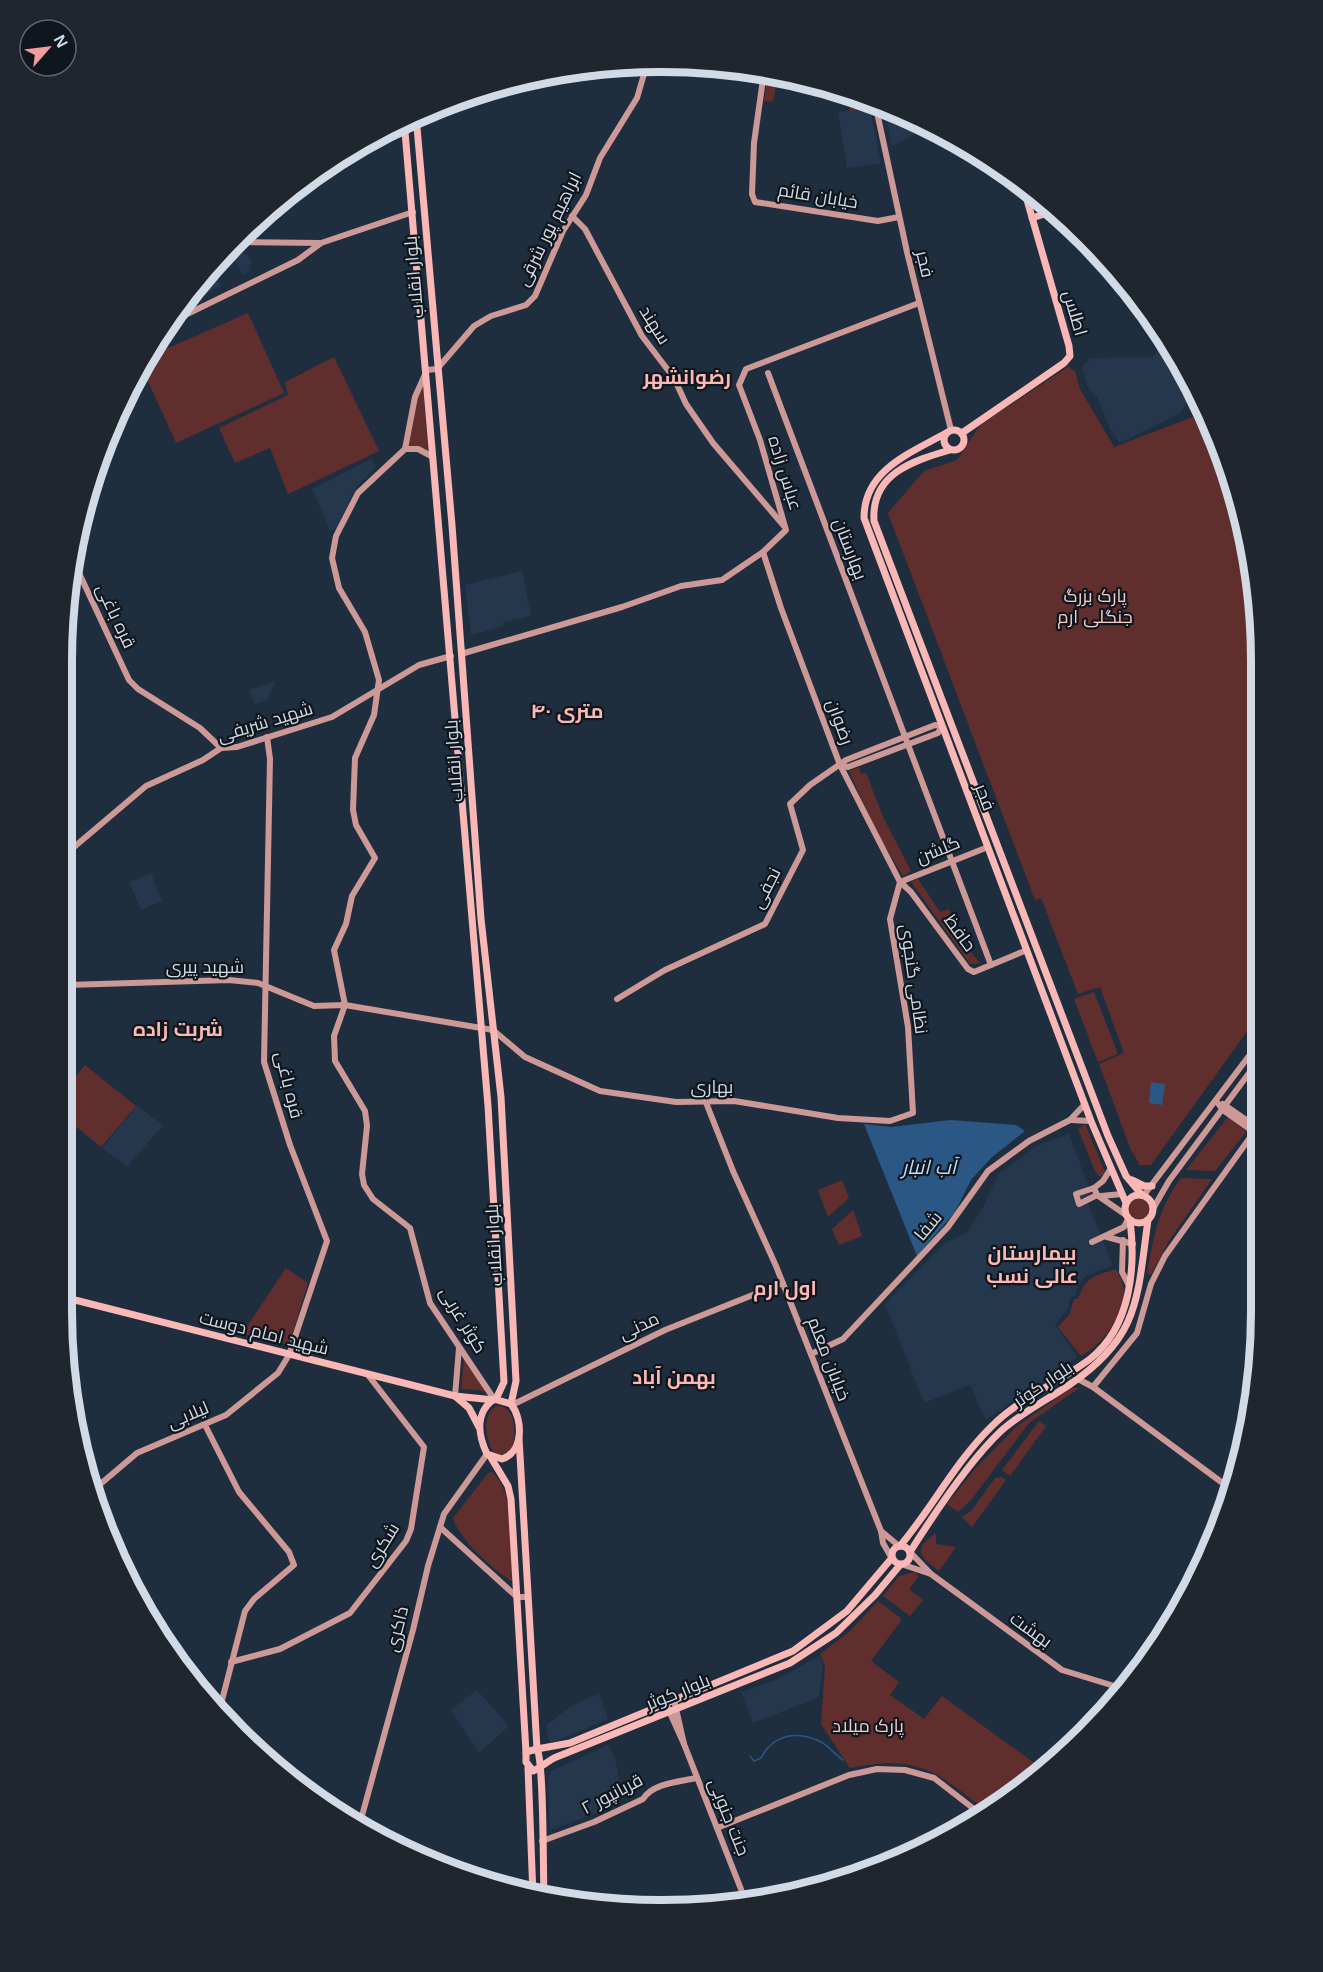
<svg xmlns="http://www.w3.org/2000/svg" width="1323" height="1972" font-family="Helvetica,Cairo,sans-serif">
<rect width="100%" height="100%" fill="#1f2e3e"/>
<g fill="#24374d">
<polygon points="884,107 928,127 892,146"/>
<polygon points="870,108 881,163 847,168 838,112"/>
<polygon points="241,248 244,255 248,254 252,263 249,265 251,270 243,275 231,253"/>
<polygon points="212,264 221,286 200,297 196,287 209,284 205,274"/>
<polygon points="1157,331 1195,389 1181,413 1120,443 1110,429 1098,398 1088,388 1082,367 1090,358 1153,357 1157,350 1152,333"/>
<polygon points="371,459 376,467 356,487 337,528 330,531 312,489"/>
<polygon points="522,571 531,616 503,622 504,626 471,635 465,585"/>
<polygon points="275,681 268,700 254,704 249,690"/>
<polygon points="151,873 162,901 141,910 129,882"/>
<polygon points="137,1106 163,1125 127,1167 102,1148"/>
<polygon points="1069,1134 1088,1185 1088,1203 1113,1266 1087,1275 1079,1284 1075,1296 1071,1296 1067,1310 1055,1325 1078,1357 986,1420 970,1385 924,1403 885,1304 944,1243 966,1234 984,1206 998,1174 1036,1146"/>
<polygon points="819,1656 823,1665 819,1697 753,1723 741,1692 776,1680"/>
<polygon points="477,1690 509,1726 479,1753 451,1710"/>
<polygon points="599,1693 608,1719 555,1742 549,1741 546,1725 573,1705"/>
<polygon points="608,1745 615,1758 618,1772 621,1789 616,1806 550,1830 548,1780 551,1771"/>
</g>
<g fill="#612e2e">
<polygon points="768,73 816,84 777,80 773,102 764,101"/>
<polygon points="845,91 868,100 870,108 850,111"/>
<polygon points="248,313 284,393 176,443 142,368 150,356"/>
<polygon points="334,357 379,451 288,494 270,448 235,463 219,428 288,395 285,382"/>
<polygon points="1068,367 1075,371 1080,389 1114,447 1206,412 1241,507 1260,623 1258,1016 1151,1165 1140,1165 1131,1150 1099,1064 1124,1053 1100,987 1078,994 1041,898 1035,900 888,513 924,471 957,460 980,425"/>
<polygon points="423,387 428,451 408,447 417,397"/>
<polygon points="859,767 861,774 866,773 884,819 911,871 903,876 873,826 849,771"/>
<polygon points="918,879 940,912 949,909 955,926 951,928 980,963 970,964 911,882"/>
<polygon points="1094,992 1118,1054 1098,1062 1074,999"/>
<polygon points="85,1065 136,1106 101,1147 67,1119 67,1088"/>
<polygon points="1228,1117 1246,1132 1215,1171 1186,1170"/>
<polygon points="1085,1124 1105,1172 1100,1177 1095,1171 1078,1129"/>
<path d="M1181 1178 1212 1179 1168 1242 1151 1275 1147 1273C1154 1235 1158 1210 1181 1178Z"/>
<polygon points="842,1180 849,1198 828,1217 818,1190"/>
<circle cx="1140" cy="1210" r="12"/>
<polygon points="853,1210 862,1236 839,1245 832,1229"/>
<polygon points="286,1268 308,1283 289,1345 246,1335 244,1331"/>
<path d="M1116 1269C1119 1275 1124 1284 1124 1291 1123 1318 1103 1344 1081 1356L1058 1327 1069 1315 1074 1299H1078C1086 1276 1095 1276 1116 1269Z"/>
<polygon points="464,1358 485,1391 461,1389"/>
<polygon points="1071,1388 1079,1388 1029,1423 971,1500 958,1512 947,1504 975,1469 1016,1427"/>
<path d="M496 1406C517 1405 516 1435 512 1449L501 1455 493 1452C486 1439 481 1417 496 1406Z"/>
<polygon points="1039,1421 1046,1426 1010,1476 1002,1470"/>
<path d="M492 1472C516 1493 511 1550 512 1581 493 1570 459 1539 453 1518L488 1473Z"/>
<polygon points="1002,1477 1006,1480 972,1527 962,1517 972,1510 995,1478"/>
<path d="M936 1533V1544L956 1547 939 1571C920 1556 911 1550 936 1533Z"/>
<polygon points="914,1572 919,1576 909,1589 923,1600 910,1616 883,1596 899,1576"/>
<path d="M878 1601 902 1619 871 1661 899 1682 890 1695 924 1719 942 1696 1044 1770 1027 1786 988 1812C936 1772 920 1754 850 1768L821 1724 825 1666 820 1654 850 1631Z"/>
</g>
<g fill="#2b5784">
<polygon points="1151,1082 1165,1084 1162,1105 1149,1103"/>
<polygon points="951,1120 1016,1125 1025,1131 991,1158 971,1180 955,1212 917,1256 864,1124 891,1127"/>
</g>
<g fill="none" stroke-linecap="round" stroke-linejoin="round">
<path stroke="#2b5784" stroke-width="1.5" d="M750 1756 754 1761 761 1758C773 1734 798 1730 821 1742 829 1746 835 1755 843 1760"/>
<g stroke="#cc9997" stroke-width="6">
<polyline points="764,72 754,143 752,194 755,202 878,221 899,217"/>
<polyline points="875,103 907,252 951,430"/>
<polyline points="572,216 585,229 642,336 674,378 686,404 713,443 784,526"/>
<polyline points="236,242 320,243"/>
<polyline points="175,320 298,260 321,243 413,212"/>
<polyline points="768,373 991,965"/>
<polyline points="405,449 418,449 433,457"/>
<polyline points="763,552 781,608 840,765 900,882 911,892 968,969 974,972 1027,950"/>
<polyline points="72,558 129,680 138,689 200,728 221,748"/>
<polyline points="461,654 622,607 681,586 722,580 763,552 786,530 760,440 739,385 746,369 919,303"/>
<polyline points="840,765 848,767 938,733 942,726"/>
<polyline points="67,853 146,786 203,760 221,748 237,747 332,717 419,665 451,656"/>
<polyline points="67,985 229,980 258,983 314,1006 345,1005 493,1030 525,1057 600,1091 676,1102 734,1101 838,1118 890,1121 913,1113 908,1027 890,919 900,882 988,847"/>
<polyline points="617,999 665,970 765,924 803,850 790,804 810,785 846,760 935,725 942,726"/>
<polyline points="705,1100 733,1171 776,1266 881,1531"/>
<polyline points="1217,1102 1223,1110 1258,1135"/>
<polyline points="1085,1104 1070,1120 1091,1121"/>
<polyline points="1223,1104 1258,1128"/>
<polygon points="1094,1188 1097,1195 1079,1204 1076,1194"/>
<polyline points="1094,1188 1103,1181 1111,1168"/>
<polyline points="1097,1195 1126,1215"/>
<polyline points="1144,1195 1258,1044"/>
<polyline points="1101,1196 1122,1194"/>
<polyline points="1154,1207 1169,1181 1258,1061"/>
<polyline points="1107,1237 1133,1244"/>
<polyline points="1123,1240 1122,1272 1129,1286"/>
<polyline points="1092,1242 1124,1227 1128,1219"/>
<polyline points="811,1354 843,1339 948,1227 988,1171 1029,1141 1070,1120"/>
<polyline points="1078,1379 1093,1387 1232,1490"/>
<polyline points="1093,1387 1137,1333 1151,1284 1165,1256 1254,1132"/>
<polyline points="455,1396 459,1348"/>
<polyline points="494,1399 430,1303 410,1228 373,1199 364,1185 362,1174 367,1126 365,1111 335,1061 334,1036 345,1005 334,950 346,924 352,896 375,858 356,825 353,810 355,758 374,715 379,680 365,632 339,588 332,558 336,536 358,493 405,449 415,397 427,370 437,369 474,326 491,316 526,305 535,296 563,231 586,195 600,158 637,98 647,64"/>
<polyline points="512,1405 665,1330 783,1283"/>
<polyline points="205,1425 239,1492 289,1552 294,1565 254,1599 245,1611 219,1712"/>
<polyline points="91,1492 137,1453 226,1415 278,1373 289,1355 327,1241 290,1145 264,1062 270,759 267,737"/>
<polyline points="440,1527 517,1597 528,1597"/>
<polyline points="891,1557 883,1543 881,1531 899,1546"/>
<polyline points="901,1564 931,1574 910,1552"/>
<polyline points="931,1574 1062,1670 1124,1689"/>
<polyline points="231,1662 280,1649 350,1613 406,1541 411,1529 424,1447 368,1375"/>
<polyline points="666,1704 684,1744 674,1700"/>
<polyline points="684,1744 746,1902"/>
<polyline points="360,1823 413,1630 428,1566 444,1514 487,1454"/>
<polyline points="717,1828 849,1775 877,1769 905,1770 934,1778 983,1816"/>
<path d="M542 1841 594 1822 643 1799C653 1783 679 1782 696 1778"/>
</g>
<g stroke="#f9b8b5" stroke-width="7">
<polyline points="416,116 452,525 481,919 501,1097 516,1381 511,1404"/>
<polyline points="404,120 488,1106 504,1382 496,1399"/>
<polyline points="1032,218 1057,210"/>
<circle cx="954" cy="440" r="10"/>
<path d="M946 433C909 454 864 470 864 518L1091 1121 1126 1203"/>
<polyline points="962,433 1064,363 1070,356 1069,346 1023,186"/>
<path d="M950 450C912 461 871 474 874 521L1108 1136 1126 1176 1142 1195"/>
<polyline points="1132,1180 1144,1186 1152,1186"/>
<circle cx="1139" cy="1209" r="14"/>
<polyline points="67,1298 455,1396 494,1400"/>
<polyline points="455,1396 469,1408 479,1427"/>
<path d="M494 1399 511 1404C523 1419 524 1452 502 1459L487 1454C478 1435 475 1413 494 1399Z"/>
<polyline points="519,1438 537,1749 570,1743 793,1651 847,1611 891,1559"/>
<polyline points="490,1456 508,1486 511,1499 526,1752"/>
<circle cx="901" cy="1555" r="9"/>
<path d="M900 1546C932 1508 956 1461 992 1426 1020 1398 1058 1383 1090 1359 1131 1327 1136 1267 1130 1220"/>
<path d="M910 1552C934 1514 969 1461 1001 1431 1021 1413 1047 1400 1069 1385 1140 1337 1137 1299 1148 1220"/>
<polyline points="528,1768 533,1895"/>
<path d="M544 1896C543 1873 544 1761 537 1749L526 1752V1762L533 1771C540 1768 547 1762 554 1758L790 1663 836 1633 875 1595 900 1565"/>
</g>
</g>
<g text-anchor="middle" stroke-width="4.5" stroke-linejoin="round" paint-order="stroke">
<g font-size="18" fill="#d1dae5" stroke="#0f161d">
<text transform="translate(818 196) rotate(9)" y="6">خیابان قائم</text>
<text transform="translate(549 229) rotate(-64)" y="6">ابراهیم پور شرقی</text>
<text transform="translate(925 264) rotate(77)" y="6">فجر</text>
<text transform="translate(414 277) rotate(-95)" y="6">بلوار انقلاب</text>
<text transform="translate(1075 313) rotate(74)" y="6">اطلس</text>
<text transform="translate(655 325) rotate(58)" y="6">سهند</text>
<text transform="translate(785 473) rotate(73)" y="6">عباس زاده</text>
<text transform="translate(850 549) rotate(69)" y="6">بهارستان</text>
<text transform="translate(116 616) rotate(65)" y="6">قره باغی</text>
<text transform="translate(265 722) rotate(-17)" y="6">شهید شریفى</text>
<text transform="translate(840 722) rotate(70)" y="6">رضوان</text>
<text transform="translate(454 761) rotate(-94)" y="6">بلوار انقلاب</text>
<text transform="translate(985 797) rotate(69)" y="6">فجر</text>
<text transform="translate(938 850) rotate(-22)" y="6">گلشن</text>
<text transform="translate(766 888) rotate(-63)" y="6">نجفی</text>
<text transform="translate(960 933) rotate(54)" y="6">حافظ</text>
<text x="205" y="973">شهید پیری</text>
<text transform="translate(914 979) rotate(82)" y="6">نظامی گنجوی</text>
<text transform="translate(289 1085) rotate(76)" y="6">قره باغی</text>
<text x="712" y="1093">بهاری</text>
<text transform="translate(928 1226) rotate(-50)" y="6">شفا</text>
<text transform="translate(494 1245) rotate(-93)" y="6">بلوار انقلاب</text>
<text transform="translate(463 1320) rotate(59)" y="6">کوثر غربی</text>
<text transform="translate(639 1326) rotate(-25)" y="6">مدنی</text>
<text transform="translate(264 1333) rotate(14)" y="6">شهید امام دوست</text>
<text transform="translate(829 1359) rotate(69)" y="6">خیابان معلم</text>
<text transform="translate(1043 1384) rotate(-34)" y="6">بلوار کوثر</text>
<text transform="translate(188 1415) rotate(-23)" y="6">لیلابی</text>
<text transform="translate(382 1545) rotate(-58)" y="6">شکری</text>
<text transform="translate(397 1629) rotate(-76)" y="6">ذاکری</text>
<text transform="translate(1031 1630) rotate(36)" y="6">بهشت</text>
<text transform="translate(678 1692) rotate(-22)" y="6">بلوار کوثر</text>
<text transform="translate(612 1794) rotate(-28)" y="6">قربانپور ۲</text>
<text transform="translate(729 1817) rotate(68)" y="6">جنت جنوبی</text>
</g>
<g font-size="18" fill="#f5cac8" stroke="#0f161d">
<text x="1095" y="602">پارک بزرگ<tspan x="1095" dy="21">جنگلی ارم</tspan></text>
<text x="868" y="1732">پارک میلاد</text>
</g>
<g font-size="20" font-weight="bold" fill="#fcb8b5" stroke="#0f161d">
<text x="687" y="384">رضوانشهر</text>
<text x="567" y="718">۴۰ متری</text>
<text x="178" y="1036">شربت زاده</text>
<text x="1032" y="1260">بیمارستان<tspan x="1032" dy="23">عالی نسب</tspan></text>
<text x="785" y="1295">اول ارم</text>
<text x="674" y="1384">بهمن آباد</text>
</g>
<g font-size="20" font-style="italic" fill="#c2dbf8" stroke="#0f161d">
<text x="929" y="1174">آب انبار</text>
</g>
</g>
<path d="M0 0H1323V1972H0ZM661 72H662A589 589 0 0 1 1251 661V1311A589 589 0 0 1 662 1900H661A589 589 0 0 1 72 1311V661A589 589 0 0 1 661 72Z" fill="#1f262d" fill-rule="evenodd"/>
<path fill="none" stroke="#d1dae5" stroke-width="8" d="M661 72H662A589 589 0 0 1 1251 661V1311A589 589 0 0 1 662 1900H661A589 589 0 0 1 72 1311V661A589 589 0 0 1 661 72Z"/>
<g transform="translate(48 48) rotate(62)"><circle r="28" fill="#0f161d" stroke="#5d646d" stroke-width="1.5"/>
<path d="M0-4.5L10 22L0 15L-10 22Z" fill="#f59b99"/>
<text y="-9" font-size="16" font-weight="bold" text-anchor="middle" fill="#d1dae5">N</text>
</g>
</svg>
